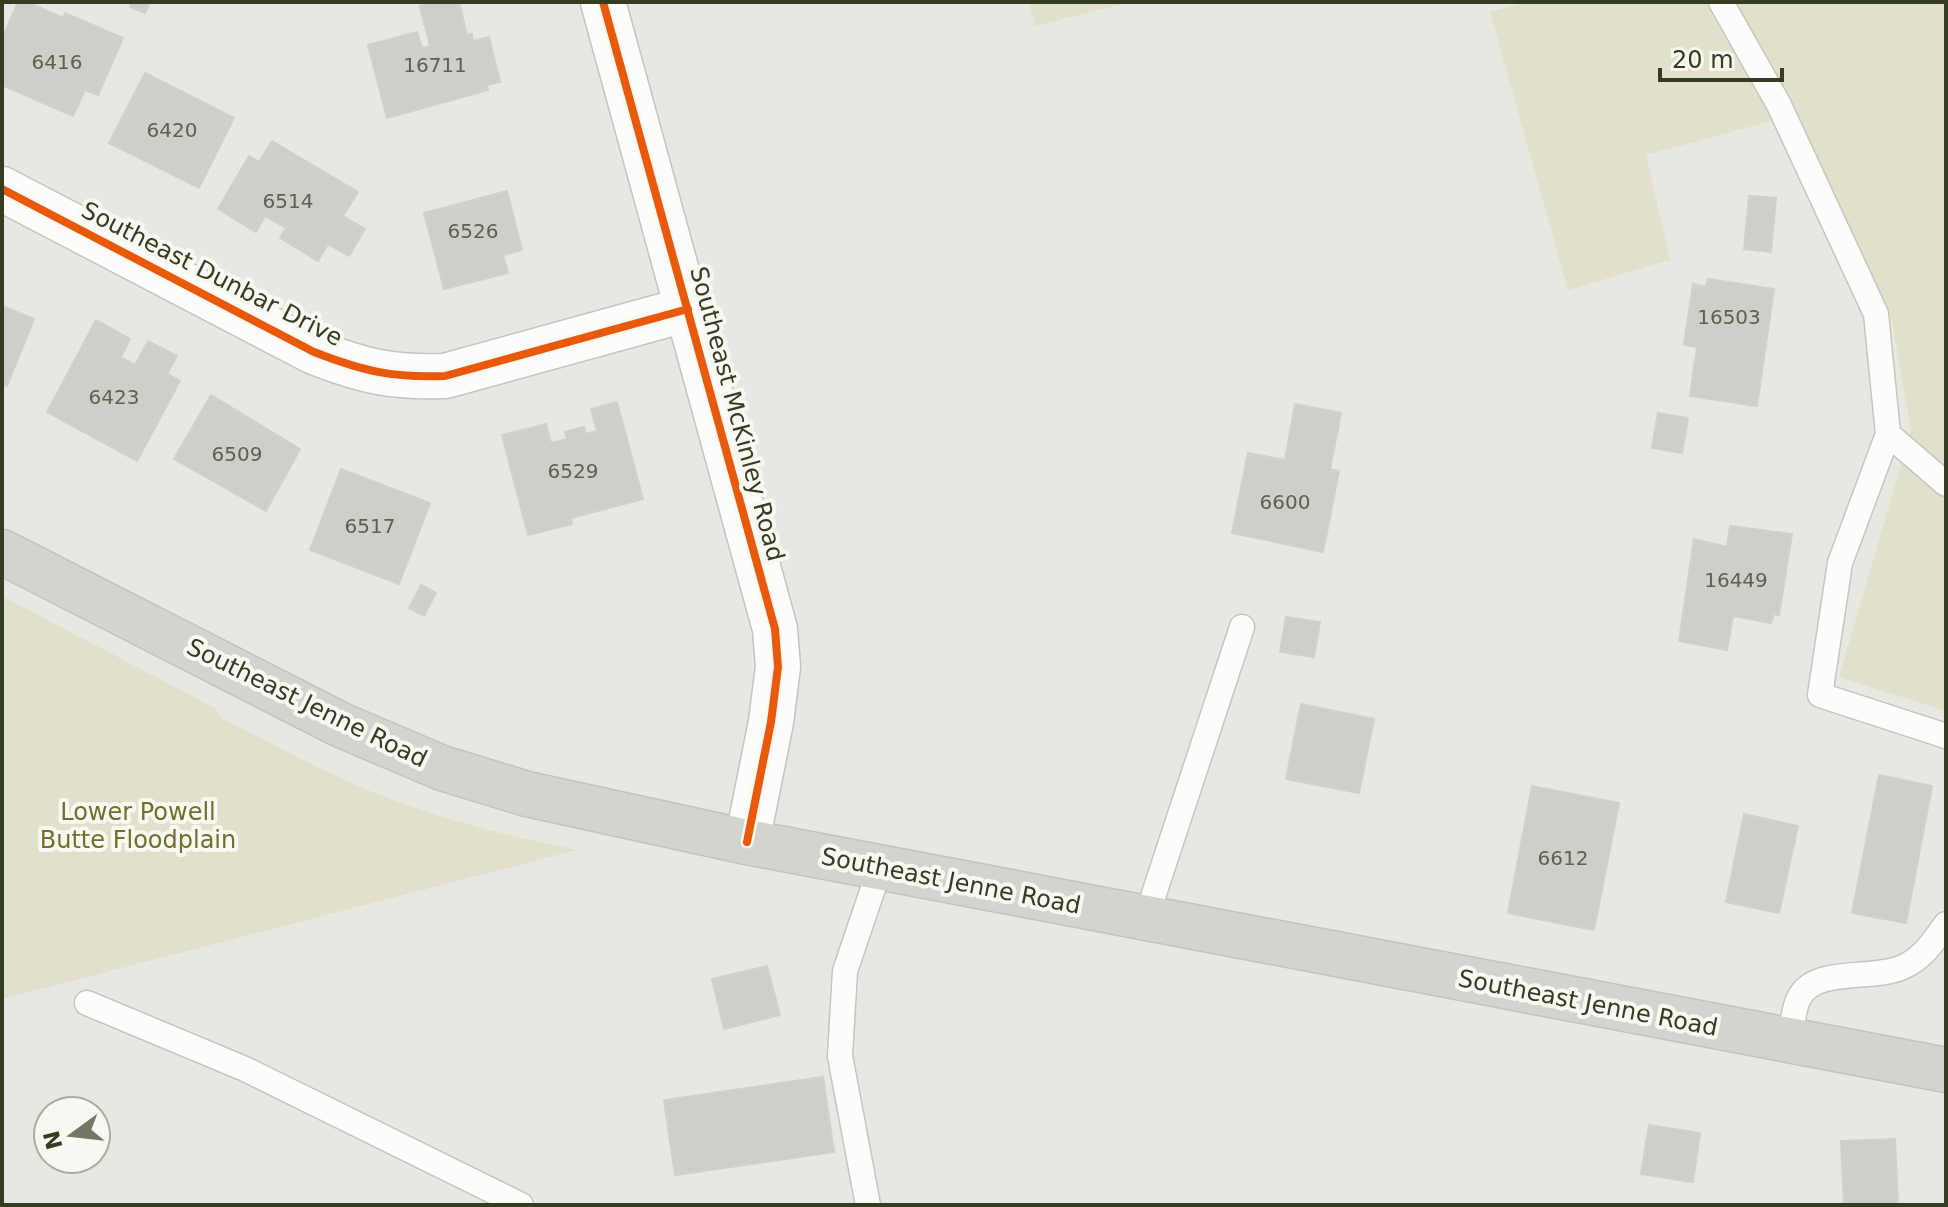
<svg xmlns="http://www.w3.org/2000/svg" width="1948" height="1207" font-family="'DejaVu Sans',sans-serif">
<rect width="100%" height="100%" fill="#e8e8e3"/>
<g fill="#e2dfcb">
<polygon points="1029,2 1130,2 1035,26"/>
<polygon points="1527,2 1946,2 1946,711 1839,677 1911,431 1892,322 1798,114 1646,155 1670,260 1568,290 1490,12"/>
<path d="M2 596 215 708 221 718C269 742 316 768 365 789 434 817 505 836 577 850L2 999Z"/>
</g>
<g fill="#cfcfca" stroke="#d1d1cb" stroke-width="2">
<polygon points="18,2 28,2 63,18 65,13 123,38 98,95 85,90 73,116 2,85 2,39"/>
<polygon points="132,2 150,2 145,13 130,7"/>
<polygon points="437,2 459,2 467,35 472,34 473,41 489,37 500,82 487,85 488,90 387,118 368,45 417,32 422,48 430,46 420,6"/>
<polygon points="145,73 234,118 199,188 109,143"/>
<polygon points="272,141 358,192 343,216 365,229 349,256 328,244 318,261 280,238 286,228 265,216 256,232 218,209 249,156 259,162"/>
<polygon points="507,191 522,250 503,255 508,273 444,289 424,213"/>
<polygon points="1749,196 1776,198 1771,252 1744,249"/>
<polygon points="1708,279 1774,289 1757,406 1690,396 1697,347 1684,345 1693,284 1706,287"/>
<polygon points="2,306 34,319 7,386 2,384"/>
<polygon points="96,320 130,339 121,357 135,365 148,341 177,356 167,374 180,381 137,461 47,412"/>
<polygon points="211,395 300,449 266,511 174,459"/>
<polygon points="617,402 643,499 571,518 572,524 528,535 502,435 546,424 551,443 567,439 565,432 584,427 586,434 597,431 591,409"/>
<polygon points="1295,404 1341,413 1330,469 1339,471 1323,552 1232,533 1248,453 1285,460"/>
<polygon points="1658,413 1688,418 1682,453 1652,448"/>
<polygon points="341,469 430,503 399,584 310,550"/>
<polygon points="1730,526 1792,534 1779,615 1774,614 1771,623 1733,616 1727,650 1679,641 1694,539 1727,547"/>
<polygon points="421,585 436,593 424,616 409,608"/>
<polygon points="1286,617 1320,622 1314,657 1280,652"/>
<polygon points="1301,704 1374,719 1359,793 1286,779"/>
<polygon points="1879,775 1932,786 1906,923 1852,913"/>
<polygon points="1532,786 1619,803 1594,930 1508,913"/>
<polygon points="1744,814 1798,826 1779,913 1726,902"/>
<polygon points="767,966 780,1015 724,1029 712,979"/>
<polygon points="823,1077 834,1152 675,1175 664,1100"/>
<polygon points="1649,1125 1700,1133 1693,1182 1641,1174"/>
<polygon points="1895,1139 1898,1205 1844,1205 1841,1141"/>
</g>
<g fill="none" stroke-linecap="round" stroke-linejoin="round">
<g stroke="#c5c5c0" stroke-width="27">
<g id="lane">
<polyline points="1721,2 1779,105 1876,314 1888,434 1946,484"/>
<polyline points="1888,434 1840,563 1820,695 1946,736"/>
<polyline points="1146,918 1242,627"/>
<polyline points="87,1003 245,1069 521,1205"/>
<path d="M1790 1040C1792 1028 1793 1009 1799 998 1815 966 1873 981 1903 967 1923 958 1933 942 1946 924"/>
<polyline points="868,1205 840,1056 845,971 880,868"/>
</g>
</g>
<g stroke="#c5c5c0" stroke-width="47">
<path id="street" d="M2 189 314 352C363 371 392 378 445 376L688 309"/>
</g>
<g stroke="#c3c4bd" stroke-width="47">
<polyline id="secondary" points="603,2 775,629 778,667 771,722 747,842"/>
</g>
<g stroke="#c3c5bc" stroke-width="47">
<polyline id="primary" points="2,552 341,725 442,768 527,794 747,842 1946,1070"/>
</g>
<use href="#lane" stroke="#fcfcfb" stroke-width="24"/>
<use href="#street" stroke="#fcfcfb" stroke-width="44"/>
<use href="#secondary" stroke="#fcfcfb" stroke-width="44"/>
<use href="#primary" stroke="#d3d4cd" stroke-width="44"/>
<g stroke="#f7f8f1" stroke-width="13">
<g id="cycleway">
<polyline points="603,2 775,629 778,667 771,722 747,842"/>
<path d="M2 189 314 352C363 371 392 378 445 376L688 309"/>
</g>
</g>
<use href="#cycleway" stroke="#e8590c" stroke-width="8"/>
</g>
<g text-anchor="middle" stroke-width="8" stroke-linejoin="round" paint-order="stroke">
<g font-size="20" fill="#5c624c">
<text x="57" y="69">6416</text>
<text x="435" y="72">16711</text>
<text x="172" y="137">6420</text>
<text x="288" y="208">6514</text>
<text x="473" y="238">6526</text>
<text x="1729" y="324">16503</text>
<text x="114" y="404">6423</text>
<text x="237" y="461">6509</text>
<text x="573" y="478">6529</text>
<text x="1285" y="509">6600</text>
<text x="370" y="533">6517</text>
<text x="1736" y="587">16449</text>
<text x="1563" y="865">6612</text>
</g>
<g font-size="24" fill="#343c21" stroke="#f7f8f1">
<text transform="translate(212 274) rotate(27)" y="8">Southeast Dunbar Drive</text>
<text transform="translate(737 414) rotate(75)" y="8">Southeast McKinley Road</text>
<text transform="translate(307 703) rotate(26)" y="8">Southeast Jenne Road</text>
<text transform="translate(951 881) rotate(11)" y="8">Southeast Jenne Road</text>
<text transform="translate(1588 1003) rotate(11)" y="8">Southeast Jenne Road</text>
</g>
<g font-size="24" fill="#736f2a" stroke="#f7f8f1">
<text x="138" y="820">Lower Powell<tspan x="138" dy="28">Butte Floodplain</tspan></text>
</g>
</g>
<rect width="1948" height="1207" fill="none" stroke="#343c21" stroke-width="8"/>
<g transform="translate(72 1135) rotate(255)"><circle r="38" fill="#f7f8f1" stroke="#a9ad9e" stroke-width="2"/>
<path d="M0-6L14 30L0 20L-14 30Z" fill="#737865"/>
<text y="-12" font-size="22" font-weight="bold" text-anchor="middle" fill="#343c21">N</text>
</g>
<path d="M1660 68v12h122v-12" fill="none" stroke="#343c21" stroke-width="4"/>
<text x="1672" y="68" font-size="24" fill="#343c21" stroke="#f7f8f1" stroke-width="6" paint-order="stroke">20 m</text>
</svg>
